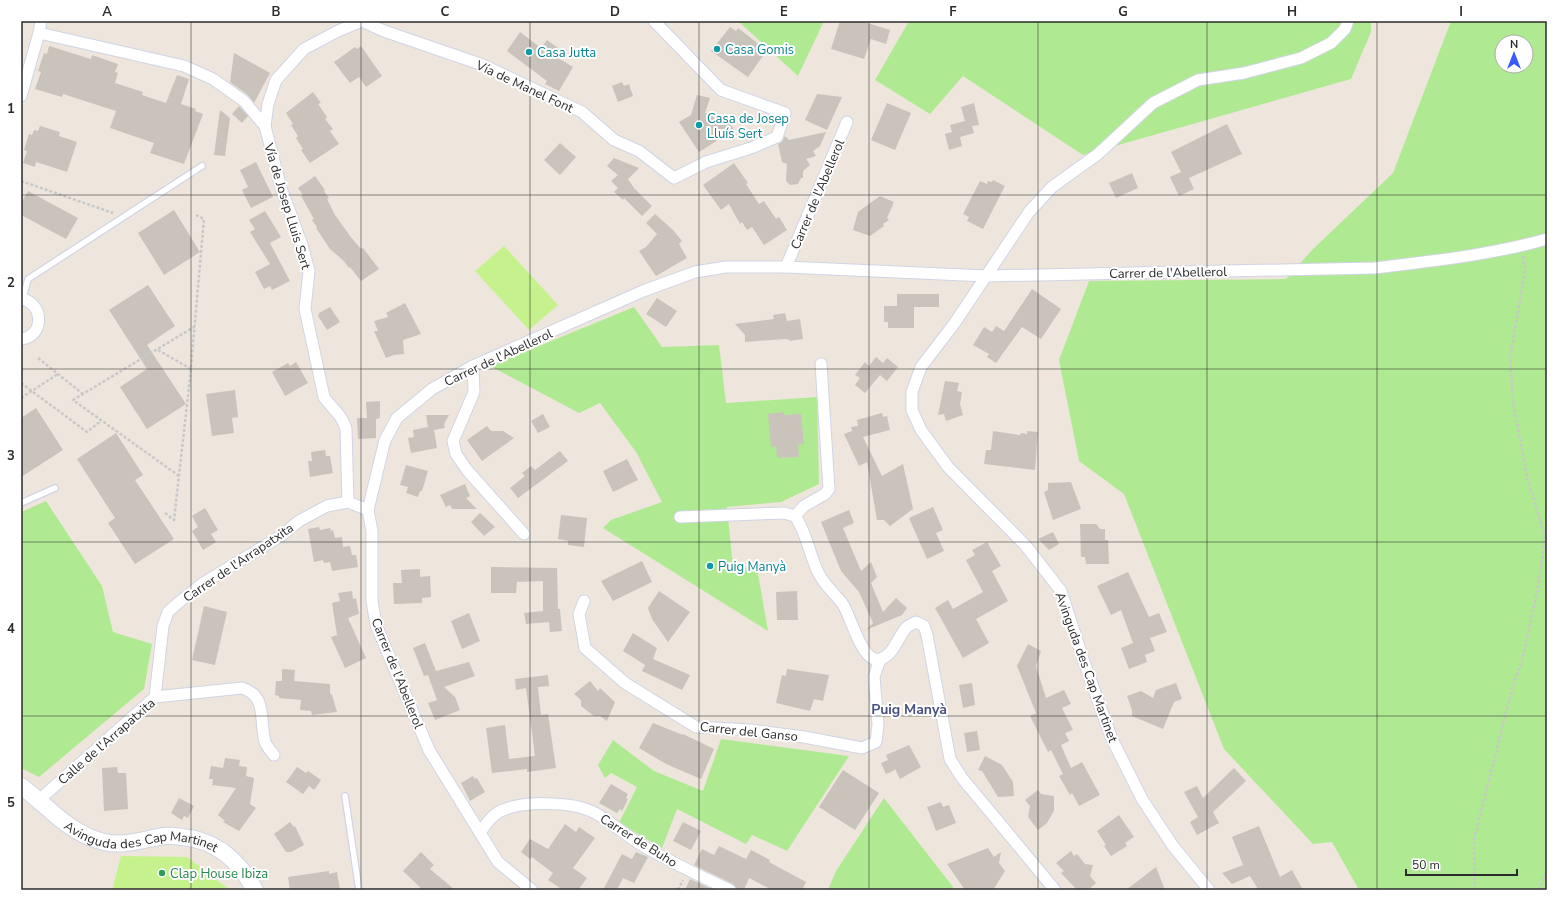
<svg xmlns="http://www.w3.org/2000/svg" width="1568" height="911" font-family="'Nunito Sans',sans-serif">
<rect width="100%" height="100%" fill="#eee6dc"/>
<g fill="#afea93" fill-rule="evenodd">
<polygon points="738,21 824,21 798,76"/>
<polygon points="909,21 1371,21 1371,32 1351,79 1083,155 963,76 930,114 875,80"/>
<path d="M1451 21H1547V890H1359L1332 842 1313 844 1224 749 1124 494 1079 461 1059 360 1089 281 1286 279 1313 249 1393 173ZM1502 42H1526V66H1502Z"/>
<polygon points="634,307 662,347 719,345 726,403 817,397 819,484 781,502 727,507 733,567 757,568 768,631 603,528 611,520 662,502 636,452 600,403 579,413 490,366"/>
<polygon points="46,501 102,586 113,632 152,644 144,689 39,777 21,768 21,512"/>
<polygon points="721,739 849,756 787,851 752,835 746,844 677,809 662,848 619,823 637,787 611,773 605,778 598,765 613,740 654,771 703,791"/>
<polygon points="884,798 953,887 951,890 828,890 836,871"/>
</g>
<g fill="#c6f28e">
<polygon points="504,246 558,305 529,330 475,271"/>
<polygon points="121,856 187,857 230,890 112,890"/>
</g>
<g fill="#c9c3bb">
<polygon points="840,21 861,21 890,30 886,44 871,39 864,59 831,49"/>
<polygon points="730,27 736,31 738,28 760,45 758,48 765,53 748,77 711,51"/>
<polygon points="520,32 541,48 547,40 558,48 553,55 573,67 559,91 545,84 547,81 507,51"/>
<polygon points="49,46 91,59 92,55 118,64 115,72 118,73 115,83 143,92 142,95 166,103 177,75 189,79 181,104 196,109 195,111 203,114 184,164 150,153 154,143 110,128 116,111 63,94 62,97 35,89 41,72 38,71 44,53 47,54"/>
<polygon points="361,46 382,76 366,87 359,77 350,83 334,62 355,47 357,49"/>
<polygon points="234,53 270,73 254,103 248,95 230,82"/>
<polygon points="622,82 624,86 629,84 633,96 618,102 612,86"/>
<polygon points="313,92 321,103 318,104 327,117 325,119 333,129 330,131 339,144 310,163 301,150 303,149 296,138 298,136 291,125 293,124 286,113"/>
<polygon points="817,94 842,97 827,130 805,120"/>
<polygon points="697,95 710,98 705,113 728,120 734,130 699,152 679,122 691,115"/>
<polygon points="887,103 911,113 895,150 871,140"/>
<polygon points="974,103 979,125 972,126 974,133 960,137 962,146 949,150 945,134 952,132 950,125 965,121 961,107"/>
<polygon points="239,106 248,116 242,123 232,114"/>
<polygon points="220,110 230,118 225,156 214,155"/>
<polygon points="1227,124 1242,154 1189,178 1194,189 1179,196 1170,177 1181,172 1171,152"/>
<polygon points="40,126 60,132 59,136 77,142 67,172 36,162 35,167 23,163 27,151 24,150 29,134 32,135 34,130 38,131"/>
<polygon points="826,132 820,146 813,151 816,156 806,159 810,165 803,171 803,178 801,178 798,184 790,185 786,181 787,164 782,162 778,144 782,142 785,136 789,140"/>
<polygon points="560,143 576,157 560,175 544,160"/>
<polygon points="614,158 639,168 628,179 634,188 652,206 642,216 624,198 623,200 614,192 618,188 611,181 618,175 607,166"/>
<polygon points="256,162 273,197 251,208 242,190 248,187 240,170"/>
<polygon points="734,163 748,183 746,184 759,204 764,201 776,219 779,217 787,230 764,245 752,227 747,230 742,222 740,224 729,204 721,210 703,185"/>
<polygon points="1132,173 1138,188 1116,198 1109,183"/>
<polygon points="315,176 325,190 324,191 329,198 327,199 335,215 350,236 361,249 363,248 379,269 361,281 350,267 349,268 344,261 330,249 316,228 317,227 312,220 314,219 301,196 303,195 298,188"/>
<polygon points="993,180 1005,186 983,229 967,221 969,217 963,214 980,181 987,184 988,181 992,182"/>
<polygon points="28,191 78,218 66,239 21,215 21,203"/>
<polygon points="880,196 894,202 887,218 889,220 883,224 884,226 870,236 853,230 858,212"/>
<polygon points="174,210 200,252 164,275 138,233"/>
<polygon points="265,211 281,237 270,243 290,281 272,290 270,286 264,289 255,272 270,264 250,232 255,229 249,220"/>
<polygon points="655,214 673,230 682,241 679,244 687,258 656,276 639,251 646,247 657,234 646,223"/>
<polygon points="148,285 175,326 147,345 186,404 147,429 120,387 147,369 109,310"/>
<polygon points="1032,289 1061,309 1041,339 1022,327 996,363 987,357 989,354 973,345 984,327 992,332 996,326 1004,331"/>
<polygon points="897,294 939,294 939,307 914,307 914,328 888,328 888,322 884,322 884,306 897,306"/>
<polygon points="657,298 677,311 666,327 646,314"/>
<polygon points="405,303 421,334 403,340 404,354 394,355 386,358 374,331 378,331 374,321 388,317 386,313"/>
<polygon points="330,307 340,322 327,330 318,316 319,313"/>
<polygon points="785,313 787,321 800,319 803,339 790,341 790,340 785,339 745,342 745,335 735,324 774,319 773,315"/>
<polygon points="876,357 883,363 887,358 898,367 887,381 880,375 865,393 855,385 860,378 855,375 865,362 869,366"/>
<polygon points="296,362 308,383 285,396 272,372 288,363 290,366"/>
<polygon points="945,381 959,383 957,391 962,392 960,404 963,415 946,421 944,414 938,415"/>
<polygon points="235,390 238,417 232,418 234,433 212,436 206,394"/>
<polygon points="380,401 380,418 376,419 376,438 358,439 357,418 367,418 366,402"/>
<polygon points="36,408 63,450 21,477 21,418"/>
<polygon points="784,412 784,415 801,414 804,444 798,445 799,457 777,458 776,446 771,447 768,414"/>
<polygon points="882,413 883,417 887,416 890,430 863,437 882,476 903,464 913,509 890,526 884,520 877,520 867,462 859,466 844,434 852,431 851,427 858,426 857,420"/>
<polygon points="543,414 550,427 538,433 531,421"/>
<polygon points="426,415 449,415 444,424 445,428 434,430 437,448 411,453 408,438 414,437 413,430 428,427"/>
<polygon points="487,426 491,431 503,431 514,438 482,461 467,440"/>
<polygon points="993,431 1020,435 1021,433 1027,434 1027,431 1038,432 1035,470 984,464 986,450 991,450"/>
<polygon points="116,433 143,475 135,480 174,539 135,564 108,523 115,518 77,459"/>
<polygon points="325,450 326,456 330,456 333,473 310,477 308,461 312,461 311,452"/>
<polygon points="560,451 568,461 518,498 510,488 525,476 522,473 531,466 535,470"/>
<polygon points="627,459 638,480 613,492 603,471"/>
<polygon points="406,465 428,471 422,491 420,491 418,497 406,493 408,487 400,485"/>
<polygon points="1071,482 1081,509 1053,520 1044,492 1048,490 1048,483"/>
<polygon points="465,484 470,496 466,498 477,509 452,509 450,505 446,507 440,495"/>
<polygon points="933,507 943,530 936,533 944,551 927,559 909,518"/>
<polygon points="205,508 218,530 211,534 216,542 203,550 192,531 198,527 192,516"/>
<polygon points="849,510 854,523 843,528 861,571 871,562 877,577 871,583 883,612 896,598 907,608 902,615 866,630 873,623 859,592 841,571 821,522"/>
<polygon points="480,513 495,527 484,536 471,522"/>
<polygon points="561,515 587,518 584,547 568,545 568,541 558,539"/>
<polygon points="1080,524 1096,524 1100,529 1105,529 1105,540 1108,540 1109,564 1086,564 1085,557 1081,557"/>
<polygon points="319,527 320,530 330,528 331,531 333,530 335,538 342,537 343,547 350,546 352,555 356,555 358,567 332,571 330,562 324,563 323,560 314,562 308,529"/>
<polygon points="1053,532 1059,544 1049,550 1038,539"/>
<polygon points="987,542 1001,566 992,571 1008,601 976,619 989,643 963,658 935,608 948,600 953,609 983,592 966,560 975,555 972,550"/>
<polygon points="642,561 652,582 613,601 601,581"/>
<polygon points="491,567 557,568 558,609 560,609 562,631 550,632 549,622 526,624 524,613 543,611 543,581 517,582 516,593 491,593"/>
<polygon points="420,569 420,577 430,576 431,597 422,598 422,603 394,604 393,583 402,583 401,570"/>
<polygon points="1128,572 1149,617 1159,613 1167,632 1150,638 1155,651 1145,655 1147,662 1129,669 1121,648 1133,643 1121,610 1111,615 1097,586"/>
<polygon points="352,591 353,599 356,598 359,614 348,618 366,658 345,668 331,637 337,635 332,603 340,601 338,593"/>
<polygon points="659,591 690,612 668,642 652,619 648,608"/>
<polygon points="797,591 798,620 777,620 776,592"/>
<polygon points="204,606 227,612 215,665 192,660"/>
<polygon points="469,613 480,641 462,649 451,621"/>
<polygon points="633,633 657,648 653,659 690,675 682,690 642,671 645,665 623,651"/>
<polygon points="425,643 436,671 469,662 475,676 444,687 455,697 460,710 435,720 428,703 437,700 428,675 424,676 413,648"/>
<polygon points="1028,644 1041,651 1036,666 1046,698 1064,690 1071,704 1062,708 1073,730 1065,733 1069,741 1061,745 1071,768 1082,762 1100,795 1079,806 1072,793 1070,795 1059,776 1063,774 1051,750 1048,752 1030,716 1036,713 1017,666"/>
<polygon points="282,669 295,670 294,681 330,684 330,693 332,695 337,712 312,715 311,711 300,710 301,700 279,698 279,696 275,695 276,681 282,681"/>
<polygon points="787,669 829,675 823,701 814,699 810,711 776,703 782,675 786,676"/>
<polygon points="548,675 549,686 538,687 541,715 548,714 556,768 527,772 527,769 492,773 486,728 505,725 509,759 535,756 526,688 516,690 515,679"/>
<polygon points="590,681 598,691 600,688 615,702 607,721 600,716 594,716 581,706 581,700 574,694"/>
<polygon points="972,683 975,705 963,708 959,685"/>
<polygon points="1176,683 1182,699 1174,702 1163,729 1132,716 1132,710 1127,696 1141,691 1153,698 1156,690"/>
<polygon points="653,723 683,735 683,734 714,749 701,779 666,764 639,748"/>
<polygon points="977,731 980,750 967,752 964,733"/>
<polygon points="909,745 921,767 900,779 895,769 893,771 886,774 881,763 888,760 886,755"/>
<polygon points="985,756 1002,765 1013,782 1014,796 998,797 982,771 978,770"/>
<polygon points="225,758 240,760 239,766 247,767 246,776 254,778 250,804 256,808 239,831 223,822 225,821 218,815 236,788 212,785 213,779 209,779 211,766 223,768"/>
<polygon points="117,767 118,773 126,773 128,809 104,811 102,768"/>
<polygon points="297,767 306,773 308,771 321,780 314,790 309,786 303,794 286,782"/>
<polygon points="1234,768 1246,781 1213,812 1219,823 1197,835 1190,822 1198,817 1184,792 1197,786 1203,798"/>
<polygon points="843,770 879,793 855,830 819,807"/>
<polygon points="473,776 475,779 477,778 485,792 470,801 461,783"/>
<polygon points="611,784 628,794 626,798 628,799 622,811 620,809 617,813 599,803"/>
<polygon points="1038,790 1041,794 1054,796 1054,811 1047,823 1038,830 1028,817 1030,806 1025,800"/>
<polygon points="179,798 194,806 188,818 184,816 182,820 171,813"/>
<polygon points="941,802 943,807 949,805 956,823 936,831 927,807"/>
<polygon points="1119,815 1134,837 1125,843 1127,846 1111,856 1104,846 1106,845 1097,831"/>
<polygon points="290,822 294,827 295,826 304,845 291,852 286,852 274,834"/>
<polygon points="683,822 701,831 691,850 673,841"/>
<polygon points="565,824 576,832 579,827 595,838 573,868 587,878 578,890 563,890 548,880 553,873 532,857 530,859 521,852 530,839 548,849"/>
<polygon points="1259,826 1280,877 1292,870 1303,890 1256,890 1258,889 1250,876 1232,884 1222,873 1243,865 1232,837"/>
<polygon points="719,846 746,859 751,850 770,860 769,862 806,882 802,890 772,890 749,878 744,890 737,890 733,884 694,865 702,849 714,855"/>
<polygon points="988,848 994,857 1001,852 999,863 1005,871 993,890 965,890 947,864"/>
<polygon points="1071,851 1074,856 1077,854 1085,864 1093,865 1090,876 1096,883 1088,890 1077,890 1061,873 1064,871 1056,863"/>
<polygon points="421,852 434,865 430,869 455,890 423,890 403,871"/>
<polygon points="636,852 648,857 634,883 623,878 617,890 603,890 622,854 632,859"/>
<polygon points="1156,867 1165,890 1126,890"/>
<polygon points="329,871 329,874 337,872 340,890 290,890 288,877"/>
<polygon points="690,879 705,886 714,890 685,890"/>
</g>
<g fill="none" stroke-linecap="round" stroke-linejoin="round">
<g stroke="#d1d4e5" stroke-width="8">
<g id="lane">
<polyline points="23,298 28,279 202,166"/>
<polyline points="21,503 55,488"/>
<polyline points="345,796 359,890"/>
</g>
</g>
<g stroke="#d1d4e5" stroke-width="13">
<g id="street">
<polyline points="362,21 384,31 483,65 582,112 614,140 639,151 674,178 706,162 751,148 777,137 785,113 721,90 654,21"/>
<polyline points="39,33 184,66 213,79 244,101 265,126"/>
<polyline points="21,96 39,33 41,21"/>
<polyline points="786,267 847,122"/>
<path d="M21 299C44 302 45 337 21 339"/>
<path d="M821 364 829 489 825 494 804 506 795 516C807 533 809 554 818 572 824 585 834 593 842 603 851 615 862 666 881 659 894 654 898 637 906 628 908 625 913 624 916 622L924 626 927 635 950 759 962 778 1055 890"/>
<polyline points="473,366 474,392 453,441 456,454 467,470 524,534"/>
<path d="M348 502 346 429C342 414 332 409 324 397L305 309 309 271 302 245 281 188 265 126 268 104 276 80 304 49 338 31 362 21"/>
<polyline points="680,517 784,513 795,516"/>
<polyline points="584,601 579,614 585,648 625,683 696,727 750,730 804,737 862,748 876,742 878,724 874,677 880,659"/>
<polyline points="155,697 163,626 168,612 178,603 202,584 282,535 299,521 327,506 348,502 368,510"/>
<path d="M39 800 155 697 242 688C268 696 259 720 265 742 267 747 271 751 274 755"/>
<path d="M481 831C486 824 490 818 497 813 518 800 573 801 595 813 612 822 626 836 643 846 671 862 700 876 730 890"/>
<path d="M532 890 498 862 429 750 376 625 372 601V531L368 510 385 440 397 418 432 389 473 366 643 291 695 272 726 267H786L986 276 1374 268C1432 261 1491 255 1547 239"/>
<polyline points="1209,890 1173,846 1142,799 1112,739 1083,659 1061,591 1026,546 948,467 921,430 912,410 912,392 921,367 954,324 1029,212 1052,187 1098,154 1153,103 1198,80 1244,73 1301,58 1331,43 1345,29 1348,21"/>
</g>
</g>
<g stroke="#d1d4e5" stroke-width="18">
<g id="secondary">
<path id="s1" d="M21 786C48 806 69 834 104 842 123 847 145 839 164 836 170 835 176 836 182 837 217 840 239 861 255 890"/>
</g>
</g>
<g stroke="#c8c8c8" stroke-width="2.5" stroke-dasharray="3 2" stroke-linecap="butt">
<polyline points="21,181 113,213"/>
<polyline points="1523,256 1525,271 1510,357 1513,402 1527,477 1545,537 1547,539"/>
<polyline points="158,350 191,369"/>
<polyline points="38,358 83,394"/>
<polyline points="21,383 87,432 101,421"/>
<polyline points="21,398 58,374"/>
<polyline points="179,476 73,400 194,327"/>
<polyline points="165,513 174,520 190,378 204,219 196,215"/>
<polyline points="678,890 683,880"/>
<polyline points="1475,890 1474,839 1512,689 1522,661 1538,587 1545,537 1547,533"/>
<polyline points="1539,890 1547,871"/>
</g>
<use href="#lane" stroke="#fff" stroke-width="5.5"/>
<use href="#street" stroke="#fff" stroke-width="11"/>
<use href="#secondary" stroke="#fff" stroke-width="16"/>
</g>
<path fill="none" stroke="#2b2b2b" stroke-width="1" stroke-opacity="0.55" d="M191 21V890M361 21V890M530 21V890M699 21V890M869 21V890M1038 21V890M1207 21V890M1377 21V890M21 195H1547M21 369H1547M21 542H1547M21 716H1547"/>
<g fill="#0f9aa8" stroke="#fff" stroke-width="1.5">
<circle cx="717" cy="49" r="4"/>
<circle cx="529" cy="52" r="4"/>
<circle cx="699" cy="125" r="4"/>
<circle cx="710" cy="566" r="4"/>
</g>
<circle fill="#2e9e5b" stroke="#fff" stroke-width="1.5" cx="162" cy="873" r="4"/>
<g text-anchor="middle" stroke-width="4" stroke-linejoin="round" paint-order="stroke">
<g font-size="13" fill="#0d838f" stroke="#fff" text-anchor="start">
<text x="725" y="54">Casa Gomis</text>
<text x="537" y="57">Casa Jutta</text>
<text x="707" y="123">Casa de Josep<tspan x="707" dy="15">Lluís Sert</tspan></text>
<text x="718" y="571">Puig Manyà</text>
</g>
<g font-size="13" fill="#2b2b2b" stroke="#fff">
<text transform="translate(525 86) rotate(25)" y="5">Vía de Manel Font</text>
<text transform="translate(817 194) rotate(-67)" y="5">Carrer de l'Abellerol</text>
<text transform="translate(288 206) rotate(73)" y="5">Vía de Josep Lluis Sert</text>
<text transform="translate(1168 272) rotate(-1)" y="5">Carrer de l'Abellerol</text>
<text transform="translate(498 357) rotate(-25)" y="5">Carrer de l'Abellerol</text>
<text transform="translate(238 562) rotate(-34)" y="5">Carrer de l'Arrapatxita</text>
<text transform="translate(1087 667) rotate(70)" y="5">Avinguda des Cap Martinet</text>
<text transform="translate(398 673) rotate(68)" y="5">Carrer de l'Abellerol</text>
<text transform="translate(749 731) rotate(6)" y="5">Carrer del Ganso</text>
<text transform="translate(106 741) rotate(-41)" y="5">Calle de l'Arrapatxita</text>
<text dy="5" stroke="none"><textPath href="#s1" startOffset="138">Avinguda des Cap Martinet</textPath></text>
<text transform="translate(639 840) rotate(32)" y="5">Carrer de Buho</text>
</g>
<g font-size="13" fill="#27864d" stroke="#fff" text-anchor="start">
<text x="170" y="878">Clap House Ibiza</text>
</g>
<g font-size="14" font-weight="bold" fill="#475080" stroke="#fff">
<text x="909" y="714">Puig Manyà</text>
</g>
</g>
<rect width="1568" height="911" fill="none" stroke="#ffffff" stroke-width="44"/>
<g transform="translate(1514 54)"><circle r="19" fill="#ffffff" stroke="#aaaaaa"/>
<path d="M0-3L7 15L0 10L-7 15Z" fill="#385aff"/>
<text y="-6" font-size="11" font-weight="bold" text-anchor="middle" fill="#2b2b2b">N</text>
</g>
<path d="M1406 869v6h111v-6" fill="none" stroke="#2b2b2b" stroke-width="2"/>
<text x="1412" y="869" font-size="12" fill="#2b2b2b" stroke="#ffffff" stroke-width="3" paint-order="stroke">50 m</text>
<rect x="22" y="22" width="1524" height="867" fill="none" stroke="#2b2b2b" stroke-width="1.5"/>
<g font-size="13" text-anchor="middle" font-weight="bold" fill="#2b2b2b">
<text x="107" y="16">A</text>
<text x="276" y="16">B</text>
<text x="445" y="16">C</text>
<text x="615" y="16">D</text>
<text x="784" y="16">E</text>
<text x="953" y="16">F</text>
<text x="1123" y="16">G</text>
<text x="1292" y="16">H</text>
<text x="1461" y="16">I</text>
<text x="11" y="113">1</text>
<text x="11" y="287">2</text>
<text x="11" y="460">3</text>
<text x="11" y="633">4</text>
<text x="11" y="807">5</text>
</g>
</svg>
